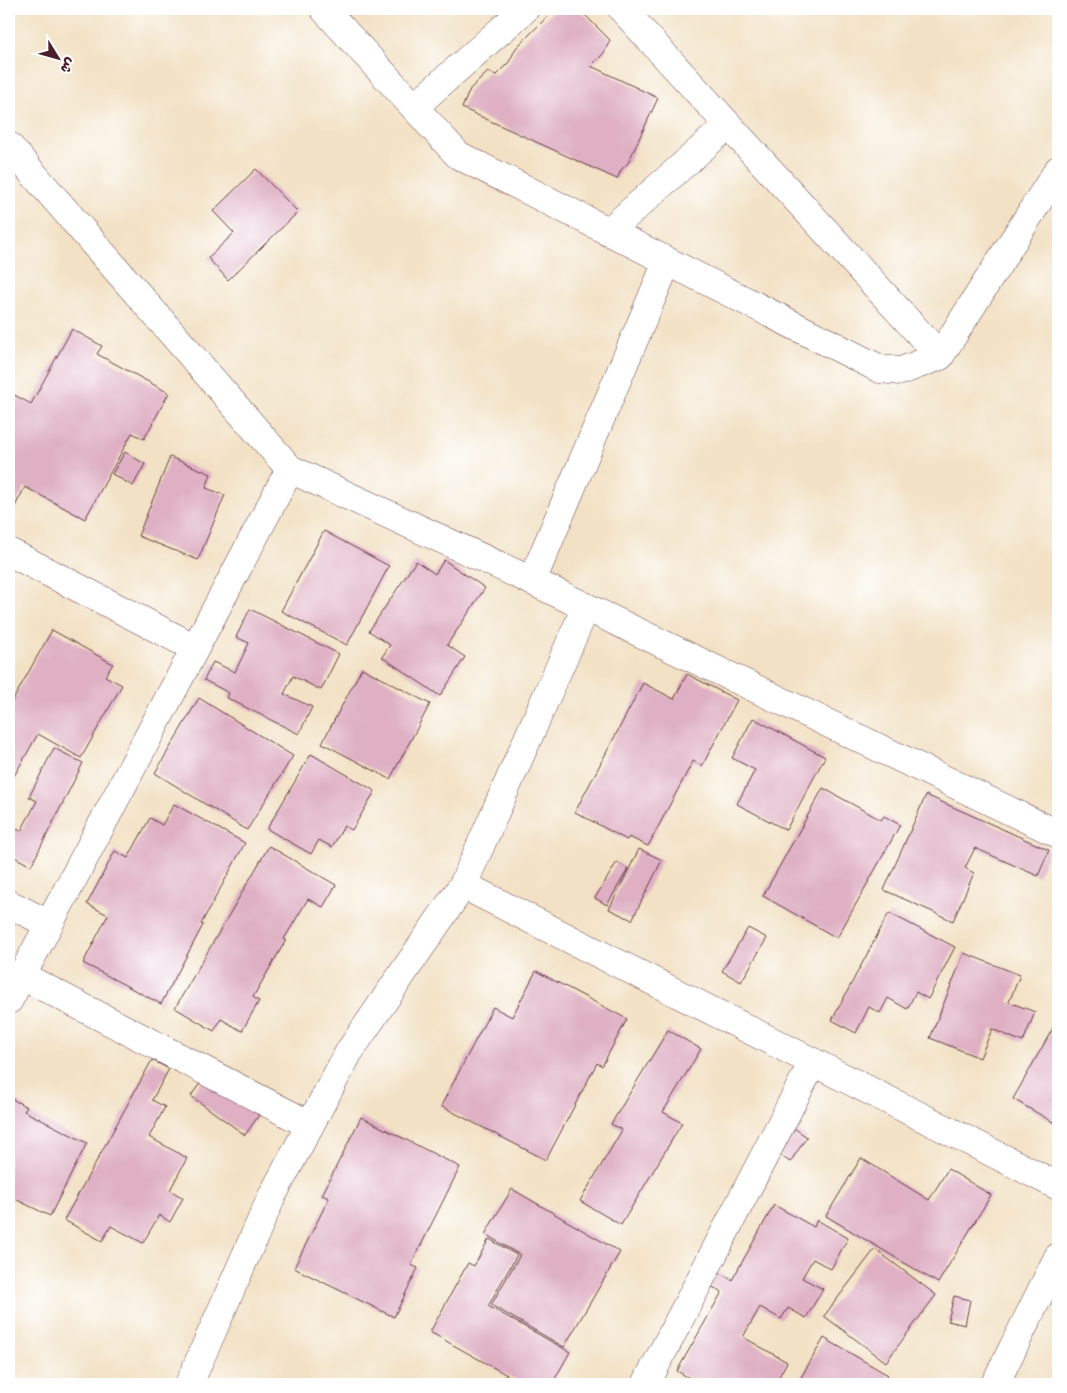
<svg xmlns="http://www.w3.org/2000/svg" width="1067" height="1393" font-family="'Playpen Sans','Playpen Sans Arabic',sans-serif">
<rect width="100%" height="100%" fill="#fff"/>
<filter id="ink" filterUnits="userSpaceOnUse"><feTurbulence type="fractalNoise" baseFrequency=".02" numOctaves="2"/><feDisplacementMap in="SourceGraphic" scale="10" xChannelSelector="R" yChannelSelector="G"/><feConvolveMatrix kernelMatrix="1 2 1 2 8 2 1 2 1" color-interpolation-filters="sRGB"/></filter>
<filter id="wash" filterUnits="userSpaceOnUse"><feTurbulence type="fractalNoise" baseFrequency=".0096" numOctaves="4" result="noise"/><feDisplacementMap in="SourceGraphic" scale="20" xChannelSelector="R" yChannelSelector="G"/><feGaussianBlur stdDeviation="1.12" result="paint"/><feColorMatrix in="noise" values="0 0 0 0 0 0 0 0 0 0 0 0 0 0 0 0 0 1.4 0 .05"/><feComposite in="paint" operator="in"/></filter>
<g filter="url(#wash)">
<rect width="100%" height="100%" fill="#f2e1c4"/>
<g id="blocks">
<g fill="#dfb0c4">
<polygon points="555,9 579,9 610,40 604,53 591,66 658,98 628,163 621,170 617,179 462,108 470,89 488,72 496,75 509,62 516,48"/>
<polygon points="256,169 298,212 228,280 208,258 234,233 213,211"/>
<polygon points="72,329 102,346 97,354 169,393 144,439 132,433 85,519 25,487 9,518 9,392 31,404"/>
<polygon points="125,452 145,464 133,486 112,474"/>
<polygon points="170,457 211,474 206,488 225,495 198,560 138,536"/>
<polygon points="324,531 389,566 347,645 281,611"/>
<polygon points="444,560 485,588 447,645 465,657 440,696 382,657 390,645 369,631 416,561 435,574"/>
<polygon points="250,609 339,654 321,690 293,676 284,694 312,707 299,734 227,698 229,693 204,680 213,662 235,672 249,643 236,637"/>
<polygon points="52,630 113,664 105,676 122,685 81,758 38,734 9,785 9,707"/>
<polygon points="362,668 430,704 390,779 322,743"/>
<polygon points="687,674 737,700 702,766 693,761 648,846 629,837 627,840 575,812 643,683 674,699"/>
<polygon points="199,698 293,756 247,830 155,773"/>
<polygon points="753,718 825,757 786,830 737,804 755,770 732,758"/>
<polygon points="54,748 83,763 31,866 9,854 9,825 21,831 37,801 29,797"/>
<polygon points="311,754 375,791 352,830 344,826 332,847 319,840 311,854 267,829"/>
<polygon points="823,788 881,820 884,816 900,825 837,938 763,896"/>
<polygon points="926,795 1049,850 1038,876 975,848 965,868 974,873 953,921 884,890"/>
<polygon points="174,804 245,843 201,924 203,925 161,1004 83,963 108,915 87,904 115,851 128,858 150,818 162,825"/>
<polygon points="269,846 336,885 323,907 308,899 284,939 286,940 253,997 259,1001 242,1031 221,1019 214,1031 175,1008"/>
<polygon points="639,849 662,860 632,920 609,909"/>
<polygon points="617,862 628,869 607,905 595,898"/>
<polygon points="889,913 955,947 928,999 916,992 907,1009 888,998 880,1013 869,1007 856,1033 832,1020"/>
<polygon points="748,928 767,938 741,982 722,971"/>
<polygon points="964,953 1020,975 1009,1002 1035,1012 1023,1042 992,1029 980,1058 930,1038"/>
<polygon points="536,971 627,1019 602,1066 597,1063 546,1160 441,1106 493,1007 512,1017"/>
<polygon points="1058,1019 1058,1125 1013,1099"/>
<polygon points="668,1030 701,1049 663,1112 682,1123 621,1225 580,1201 622,1130 611,1124"/>
<polygon points="152,1060 169,1069 152,1100 165,1107 149,1137 187,1158 170,1190 183,1198 170,1222 159,1215 143,1243 111,1226 102,1241 64,1220"/>
<polygon points="205,1076 259,1115 245,1135 191,1096"/>
<polygon points="10,1098 27,1107 24,1111 87,1143 50,1216 9,1196 9,1101"/>
<polygon points="361,1117 460,1167 411,1265 418,1268 394,1317 294,1268 329,1198 322,1195"/>
<polygon points="788,1124 807,1137 790,1162 771,1149"/>
<polygon points="861,1158 929,1200 948,1169 991,1195 938,1283 826,1216"/>
<polygon points="512,1189 620,1252 564,1347 491,1305 520,1255 485,1234"/>
<polygon points="774,1205 814,1227 817,1220 848,1238 831,1269 813,1259 802,1278 823,1289 806,1318 788,1308 781,1319 760,1307 743,1337 787,1362 775,1384 700,1384 677,1371 722,1292 707,1284 715,1270 732,1280"/>
<polygon points="489,1239 517,1255 488,1306 570,1352 552,1384 523,1384 430,1332 468,1263 474,1266"/>
<polygon points="875,1249 936,1295 886,1362 824,1316"/>
<polygon points="954,1296 970,1300 965,1325 948,1321"/>
<polygon points="824,1338 888,1375 882,1384 797,1384"/>
</g>
</g>
</g>
<g filter="url(#ink)">
<use href="#blocks" fill-opacity="0" stroke="#633c42" stroke-width="1"/>
<g fill="none" stroke-linecap="round" stroke-linejoin="round">
<g stroke="#633c42" stroke-width="29">
<g id="minor">
<polyline points="324,9 458,155 880,369 901,371 940,356 1058,170"/>
<polyline points="622,9 940,356"/>
<polyline points="414,107 525,9"/>
<polyline points="9,146 290,469 532,581 1058,834"/>
<polyline points="608,232 728,125"/>
<polyline points="9,552 195,648"/>
<polyline points="532,581 667,262"/>
<polyline points="463,885 1058,1186"/>
<polyline points="9,904 49,924"/>
<polyline points="22,976 310,1125"/>
<polyline points="9,1000 290,469"/>
<polyline points="189,1384 272,1196 349,1052 463,885 586,607"/>
<polyline points="646,1384 813,1062"/>
<polyline points="995,1384 1058,1257"/>
</g>
</g>
<use href="#minor" stroke="#fff" stroke-width="28"/>
</g>
</g>
<rect width="1067" height="1393" fill="none" stroke="#fff" stroke-width="30"/>
<g transform="translate(58 58) rotate(127)" stroke="#ffffff" stroke-width="4" paint-order="stroke">
<path d="M0-4L9 19L0 12L-9 19Z" fill="#4a1f2b"/>
<text y="-8" font-size="14" font-weight="bold" text-anchor="middle" fill="#4a1f2b">ش</text>
</g>
</svg>
